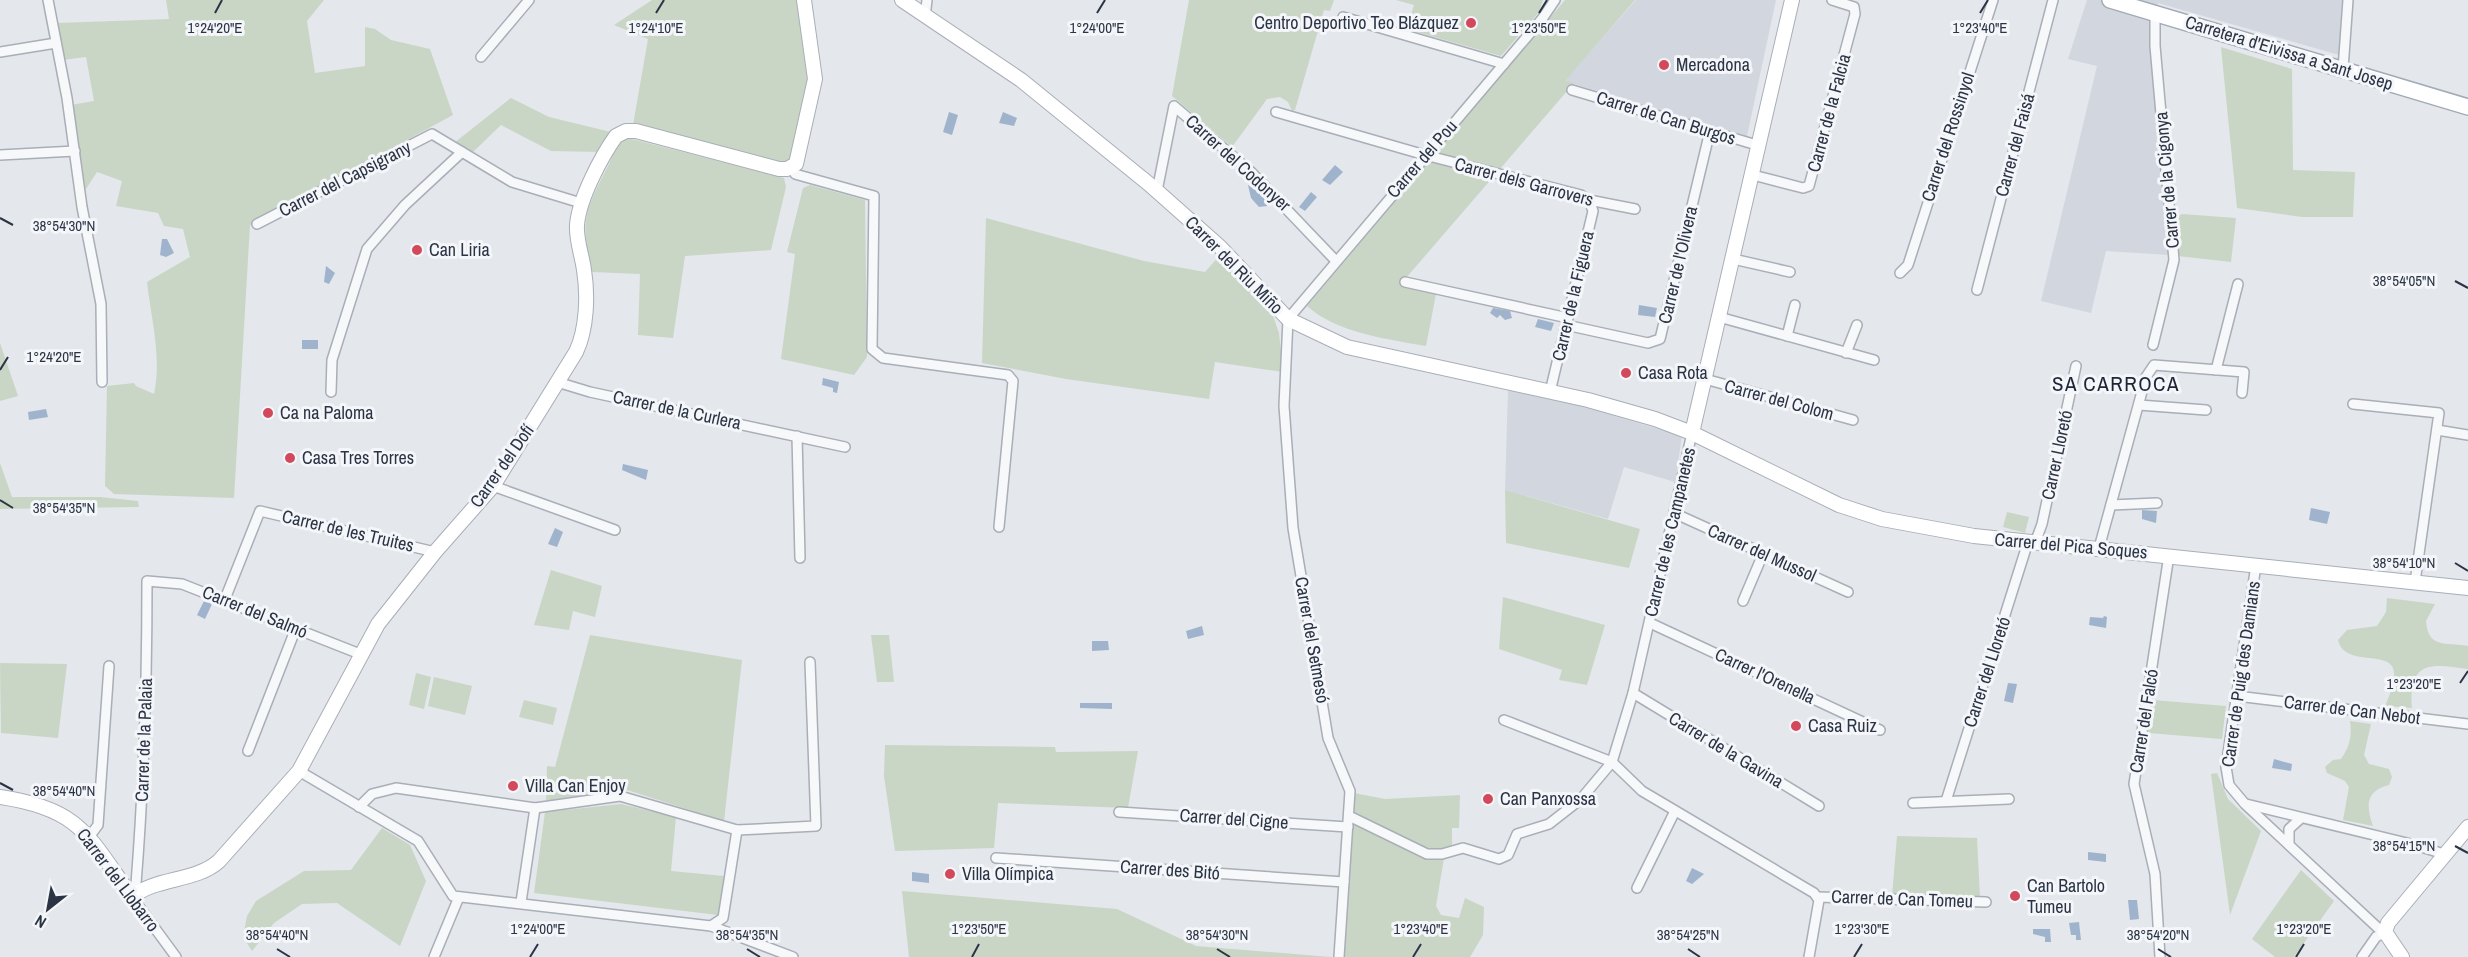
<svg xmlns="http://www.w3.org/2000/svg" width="2468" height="957" font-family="'Archivo Narrow',sans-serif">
<rect width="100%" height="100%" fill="#e4e7ec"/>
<g fill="#d2d6de">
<polygon points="1636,0 1776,0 1747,136 1564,81"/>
<polygon points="2087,0 2342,0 2339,55 2158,3 2151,34 2169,255 2106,251 2091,313 2041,301 2097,66 2068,59"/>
<polygon points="1508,390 1564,401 1682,436 1675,482 1624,467 1608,519 1505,490"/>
</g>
<g fill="#c9d6c5">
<path d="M166 0H324L307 21 315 73 365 66V27L375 29 391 40 430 49 453 115 250 225 234 498 114 494 105 486 107 386 134 383 136 386 154 394C162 358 151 318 147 282L190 257 183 229 164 226 158 213 116 206 122 181 97 172 86 189 83 187 71 105 94 101 86 57 63 60 58 23 169 19Z"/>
<polygon points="652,0 799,0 810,80 792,159 780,163 633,125 648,39 614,25"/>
<polygon points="1189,0 1334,0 1330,11 1324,10 1295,110 1292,111 1288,102 1280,97 1267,99 1232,147 1172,96"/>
<polygon points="1396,0 1543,0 1539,12 1501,56 1414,31 1411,15 1414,5"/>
<path d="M1565 0H1635L1565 81 1574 83 1400 285 1436 294 1426 346C1387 339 1337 333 1307 306Z"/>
<polygon points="2221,47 2292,69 2293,170 2355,172 2353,217 2302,217 2237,208"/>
<polygon points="511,98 549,117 611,132 600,152 551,151 501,125 471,154 454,143"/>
<path d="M628 138 784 178 786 187 771 250 685 256 673 338 638 335 640 274 592 272C580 223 584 212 607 168 613 156 616 143 628 138Z"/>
<polygon points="810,185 865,200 867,357 854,375 781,359 795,254 787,252 803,188"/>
<polygon points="2182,214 2236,218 2231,262 2178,256 2174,218"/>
<polygon points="986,218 1144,261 1205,272 1220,255 1272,313 1279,333 1283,372 1215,362 1209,399 1066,379 982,363"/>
<polygon points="0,343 18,396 0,401"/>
<polygon points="0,463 12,497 100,497 138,501 139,507 0,509"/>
<polygon points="1505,490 1640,529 1629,568 1506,543"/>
<polygon points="2007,512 2029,517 2025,533 2003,527"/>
<polygon points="551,570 602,586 595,617 573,611 569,630 534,625"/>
<polygon points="1503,597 1605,625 1587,685 1559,680 1562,670 1499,649"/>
<path d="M2387 598 2435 604 2426 621C2428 649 2446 642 2468 646V669C2430 663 2408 661 2412 708L2385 706C2420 632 2347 677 2338 640L2347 630 2377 626 2386 612Z"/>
<polygon points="590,635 742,660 724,821 624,789 546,801 547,766 555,767"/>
<polygon points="871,635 889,635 894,682 877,682"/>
<polygon points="0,663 67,664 58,738 1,733"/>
<polygon points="416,673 431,677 424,709 409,705"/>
<polygon points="434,677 472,686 465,715 428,706"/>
<polygon points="524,700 557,708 553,725 519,717"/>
<polygon points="2153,700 2226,706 2222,739 2148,733"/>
<path d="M2350 721 2371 724 2364 755 2369 764 2389 769 2392 777 2389 785C2365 791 2366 806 2373 826L2343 820 2349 787 2345 781 2327 773 2325 767 2333 760 2341 759C2350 746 2352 736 2350 721Z"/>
<polygon points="885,745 1055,747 1056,752 1138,751 1128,808 998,803 994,848 895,851 884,776"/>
<polygon points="2217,773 2228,799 2261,831 2230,915 2211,774"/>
<path d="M1354 793 1385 799 1460 795 1459 828H1452V846C1422 857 1376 830 1353 811Z"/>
<polygon points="621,804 676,817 671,871 724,876 718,915 534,893 545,812"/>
<polygon points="1352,824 1418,856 1444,858 1436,906 1441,915 1459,918 1465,898 1484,907 1483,935 1470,957 1343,957"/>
<polygon points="382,828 410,845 426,881 400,946 337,903 302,904 274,923 252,951 243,937 247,916 256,901 304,871 351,870"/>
<polygon points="1897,836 1977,838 1980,897 1892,896"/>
<polygon points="2301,870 2334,901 2294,957 2275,957 2252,939"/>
<polygon points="902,891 1117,909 1196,946 1331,957 909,957"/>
</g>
<g fill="#9fb4cc">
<polygon points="949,112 958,115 952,135 943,132"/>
<polygon points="1003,112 1017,118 1014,126 999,123"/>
<polygon points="1335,165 1343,172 1330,185 1322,180"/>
<polygon points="1248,185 1256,189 1267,201 1267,206 1259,207 1251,198"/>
<polygon points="1311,192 1317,197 1305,211 1299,207"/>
<polygon points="162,239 167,239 174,253 166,257 160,255"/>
<polygon points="326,266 335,273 329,284 324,282"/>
<polygon points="1639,305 1657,308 1655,317 1638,315"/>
<polygon points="1493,308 1510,311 1512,318 1505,320 1500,315 1497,318 1490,313"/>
<polygon points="1538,319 1554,323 1551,331 1535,327"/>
<rect x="302" y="340" width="16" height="9"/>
<polygon points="823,378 839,382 837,393 833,392 833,388 822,385"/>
<polygon points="46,409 48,417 29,420 28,412"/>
<polygon points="623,464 648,470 646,480 622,470"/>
<polygon points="2311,508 2330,512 2327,524 2309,520"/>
<polygon points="2142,510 2157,511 2156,523 2142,519"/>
<polygon points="555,528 563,532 557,547 548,544"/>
<polygon points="204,601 212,604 205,619 197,615"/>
<polygon points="2104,616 2107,617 2106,628 2089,625 2090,617 2103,618"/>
<polygon points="1202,626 1204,635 1188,639 1186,631"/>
<polygon points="1092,641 1108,641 1109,650 1092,651"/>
<polygon points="2008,683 2017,684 2013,703 2004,701"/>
<polygon points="1080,703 1112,703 1112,709 1080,708"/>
<polygon points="2274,759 2292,764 2291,771 2272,768"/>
<polygon points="2088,852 2106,854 2106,862 2088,860"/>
<polygon points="1692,868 1704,874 1692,884 1686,881"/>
<polygon points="912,872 929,874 929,883 912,881"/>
<polygon points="2128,900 2137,900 2139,919 2130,920"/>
<polygon points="2079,922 2081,940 2076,940 2076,935 2071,935 2069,923"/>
<polygon points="2033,929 2050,929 2051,942 2045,942 2045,937 2033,934"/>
</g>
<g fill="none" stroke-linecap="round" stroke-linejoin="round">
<g stroke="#a9aeb7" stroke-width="12">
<g id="street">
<polyline points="48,0 67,98 82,207 101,304 102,382"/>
<polyline points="925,17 927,0"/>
<polyline points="1343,17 1504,64"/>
<polyline points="0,52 56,43"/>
<polyline points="481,57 529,0"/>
<polyline points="2343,69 2348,0"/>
<polyline points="1572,90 1760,146"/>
<polyline points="1276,112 1425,155 1581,195 1589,200 1635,209"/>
<polyline points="0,155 75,151"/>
<polyline points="792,167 795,174 802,176 874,196 872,349 883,358 1008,375 1013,381 999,527"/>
<polyline points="1753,175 1803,188 1809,186 1855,14 1854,7 1832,0"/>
<polyline points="1157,191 1174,106 1250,171 1336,261"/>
<polyline points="257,224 432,134 512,182 581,203"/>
<polyline points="1733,259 1790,272"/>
<polyline points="1900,273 1908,265 1993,0"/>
<polyline points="1405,282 1568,318"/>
<polyline points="1977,290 2053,0"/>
<polyline points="1719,317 1874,360"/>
<polyline points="1566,325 1648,343 1660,339 1710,131"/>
<polyline points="1787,336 1795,305"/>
<polyline points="2153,345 2174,260 2155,46 2155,13"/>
<polyline points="1846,353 1857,325"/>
<polyline points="2216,370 2238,284"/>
<polyline points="1705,379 1853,420"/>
<polyline points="557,382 590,392 845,447"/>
<polyline points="331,392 332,360 367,249 405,205 462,152"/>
<polyline points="1550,392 1593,211 1589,200"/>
<polyline points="2353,404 2439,413 2415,582"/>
<polyline points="2139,405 2206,410"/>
<polyline points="2437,430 2468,435"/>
<polyline points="797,436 800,558"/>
<polyline points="493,486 615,530"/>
<polyline points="2111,505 2157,503"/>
<polyline points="1676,514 1848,592"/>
<polyline points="2035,543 2042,524 2076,366"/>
<polyline points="2099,548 2146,377 2154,365 2244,372 2242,393"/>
<polyline points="2256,565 2226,767 2229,785 2245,804 2378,928 2385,932"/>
<polyline points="225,599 260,511 435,552"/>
<polyline points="1743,601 1763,554"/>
<polyline points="1650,623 1880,730"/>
<polyline points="1633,693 1819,806"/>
<polyline points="2237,696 2468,724"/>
<polyline points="1504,720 1612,762 1642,791 1814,893 1819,900 1809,957"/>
<polyline points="248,751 296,628"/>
<polyline points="299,771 418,841 453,896 711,926 793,957"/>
<polyline points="1946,801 2028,542"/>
<polyline points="1913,803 2009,799"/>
<polyline points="2246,804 2415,845 2444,854"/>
<polyline points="359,807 372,794 396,788 535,808 620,796 737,830 816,826 810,662"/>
<polyline points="1119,812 1348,827"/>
<polyline points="1349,816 1427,854 1442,854 1463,848 1499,859 1508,855 1517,834 1549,824 1581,799 1612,762 1633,693 1692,433"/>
<polyline points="89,837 98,825 109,666"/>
<polyline points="2289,845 2289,829 2301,818"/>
<polyline points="996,858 1344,882"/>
<polyline points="1637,888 1675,811"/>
<polyline points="1817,897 1986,902"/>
<polyline points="521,902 535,808"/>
<polyline points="711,926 723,918 737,830"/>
<path d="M176 957 132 897 136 884C144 783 147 683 147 581L182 584 360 654"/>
<polyline points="434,957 459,897"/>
<polyline points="1339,957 1350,791 1328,738 1293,528 1284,406 1288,319 1542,19 1555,0"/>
<polyline points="2160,957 2155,874 2134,784 2169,555"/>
<polyline points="2362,957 2376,937 2385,932"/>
</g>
</g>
<g stroke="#a9aeb7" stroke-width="16">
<g id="secondary">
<polyline points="902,0 1021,80 1149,184 1220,247 1288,319 1347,347 1588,400 1655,419 1692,433 1839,505 1882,519 1974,536 2468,588"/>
<polyline points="1692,433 1792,0"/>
<path d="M0 797C81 809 88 836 132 897 156 877 196 882 219 861L299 771 378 624 435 552 493 486 576 352C587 329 588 295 584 270 582 255 576 240 577 225 579 199 601 157 616 136L626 131H636L779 169H787L796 164 815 79 804 0"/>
<polyline points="2402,957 2385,932 2388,923 2468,827"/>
</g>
</g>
<g stroke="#a3abb8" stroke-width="18">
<polyline id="primary" points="2110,0 2468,107"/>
</g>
<use href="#street" stroke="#f7f8fa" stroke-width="9"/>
<use href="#secondary" stroke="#fff" stroke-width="14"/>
<use href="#primary" stroke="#fff" stroke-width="15"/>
</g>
<path fill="none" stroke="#2b3445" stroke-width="2" d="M215 13 222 0M656 13 664 0M1097 13 1105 0M1539 13 1547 0M1980 13 1988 0M0 218 13 225M2455 281 2468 288M0 370 8 357M0 500 13 508M2455 563 2468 571M2460 683 2468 671M0 783 13 790M2455 846 2468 853M277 949 290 957M747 949 760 957M1217 949 1230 957M1688 949 1700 957M2158 949 2171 957M530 957 538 944M972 957 979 944M1413 957 1421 944M1854 957 1862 944M2296 957 2304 944"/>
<g fill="#d1495b" stroke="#f4f6f9" stroke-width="2">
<circle cx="1471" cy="23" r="6"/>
<circle cx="1664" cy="65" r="6"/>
<circle cx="417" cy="250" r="6"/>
<circle cx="1626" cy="373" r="6"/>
<circle cx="268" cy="413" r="6"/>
<circle cx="290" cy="458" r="6"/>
<circle cx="1796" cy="726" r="6"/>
<circle cx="513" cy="786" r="6"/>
<circle cx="1488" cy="799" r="6"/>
<circle cx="950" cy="874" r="6"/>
<circle cx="2015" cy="896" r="6"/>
</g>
<g text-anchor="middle" stroke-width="6" stroke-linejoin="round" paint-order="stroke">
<g font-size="18" fill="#2b3445" stroke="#f4f6f9" text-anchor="start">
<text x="1459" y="29" text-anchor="end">Centro Deportivo Teo Blázquez</text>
<text x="1676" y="71">Mercadona</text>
<text x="429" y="256">Can Liria</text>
<text x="1638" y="379">Casa Rota</text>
<text x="280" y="419">Ca na Paloma</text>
<text x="302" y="464">Casa Tres Torres</text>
<text x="1808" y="732">Casa Ruiz</text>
<text x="525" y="792">Villa Can Enjoy</text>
<text x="1500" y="805">Can Panxossa</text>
<text x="962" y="880">Villa Olímpica</text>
<text x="2027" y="892">Can Bartolo<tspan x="2027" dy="21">Tumeu</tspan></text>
</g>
<g font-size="18" fill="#2b3445" stroke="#f4f6f9">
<text transform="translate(2289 53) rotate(17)" y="6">Carretera d'Eivissa a Sant Josep</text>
<text transform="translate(1829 113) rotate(-75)" y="6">Carrer de la Falcia</text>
<text transform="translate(1666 118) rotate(17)" y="6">Carrer de Can Burgos</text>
<text transform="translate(1948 137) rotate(-72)" y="6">Carrer del Rossinyol</text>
<text transform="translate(2015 145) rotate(-75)" y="6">Carrer del Faisá</text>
<text transform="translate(1422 159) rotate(-49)" y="6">Carrer del Pou</text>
<text transform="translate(1238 163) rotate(42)" y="6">Carrer del Codonyer</text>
<text transform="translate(345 179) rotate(-27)" y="6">Carrer del Capsigrany</text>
<text transform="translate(2167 180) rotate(-95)" y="6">Carrer de la Cigonya</text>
<text transform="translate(1524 182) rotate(15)" y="6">Carrer dels Garrovers</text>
<text transform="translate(1234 265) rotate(45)" y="6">Carrer del Riu Miño</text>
<text transform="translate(1678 265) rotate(-77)" y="6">Carrer de l'Olivera</text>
<text transform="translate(1573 296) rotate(-77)" y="6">Carrer de la Figuera</text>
<text transform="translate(1779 400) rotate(15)" y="6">Carrer del Colom</text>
<text transform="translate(677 410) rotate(12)" y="6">Carrer de la Curlera</text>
<text transform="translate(2057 455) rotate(-78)" y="6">Carrer Lloretó</text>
<text transform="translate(502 466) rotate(-55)" y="6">Carrer del Dofí</text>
<text transform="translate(348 531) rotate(13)" y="6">Carrer de les Truites</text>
<text transform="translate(1670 532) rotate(-77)" y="6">Carrer de les Campanetes</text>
<text transform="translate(2071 546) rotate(5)" y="6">Carrer del Pica Soques</text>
<text transform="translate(1762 553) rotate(24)" y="6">Carrer del Mussol</text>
<text transform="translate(255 612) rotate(22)" y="6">Carrer del Salmó</text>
<text transform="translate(1312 640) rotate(80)" y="6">Carrer del Setmesó</text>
<text transform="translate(1987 672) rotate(-72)" y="6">Carrer del Lloretó</text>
<text transform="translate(2241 674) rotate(-82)" y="6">Carrer de Puig des Damians</text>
<text transform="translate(1765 676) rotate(25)" y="6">Carrer l'Orenella</text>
<text transform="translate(2352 710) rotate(7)" y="6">Carrer de Can Nebot</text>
<text transform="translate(2144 721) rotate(-81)" y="6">Carrer del Falcó</text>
<text transform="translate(144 740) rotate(-88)" y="6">Carrer de la Palaia</text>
<text transform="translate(1726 750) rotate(31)" y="6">Carrer de la Gavina</text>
<text transform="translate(1234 819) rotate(4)" y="6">Carrer del Cigne</text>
<text transform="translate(1170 870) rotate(4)" y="6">Carrer des Bitó</text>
<text transform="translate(118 880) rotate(53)" y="6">Carrer del Llobarro</text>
<text transform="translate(1902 899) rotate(2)" y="6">Carrer de Can Tomeu</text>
</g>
<g font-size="21" letter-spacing="1.5" fill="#1d2536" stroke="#f4f6f9">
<text x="2116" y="391">SA CARROCA</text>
</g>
</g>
<g font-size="15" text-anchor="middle" fill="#2b3445" stroke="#f4f6f9" stroke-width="6" stroke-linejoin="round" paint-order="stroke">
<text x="1980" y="33">1°23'40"E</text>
<text x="215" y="33">1°24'20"E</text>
<text x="656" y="33">1°24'10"E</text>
<text x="1097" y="33">1°24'00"E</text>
<text x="1539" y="33">1°23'50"E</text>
<text x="64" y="231">38°54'30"N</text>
<text x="2404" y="286">38°54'05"N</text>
<text x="54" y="362">1°24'20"E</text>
<text x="64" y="513">38°54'35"N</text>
<text x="2404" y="568">38°54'10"N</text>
<text x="2414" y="689">1°23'20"E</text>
<text x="64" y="796">38°54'40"N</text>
<text x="2404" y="851">38°54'15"N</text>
<text x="538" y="934">1°24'00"E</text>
<text x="979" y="934">1°23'50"E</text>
<text x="1421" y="934">1°23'40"E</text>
<text x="1862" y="934">1°23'30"E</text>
<text x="2304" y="934">1°23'20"E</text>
<text x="277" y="940">38°54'40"N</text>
<text x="747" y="940">38°54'35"N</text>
<text x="1217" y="940">38°54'30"N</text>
<text x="1688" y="940">38°54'25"N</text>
<text x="2158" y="940">38°54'20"N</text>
</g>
<g transform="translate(48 909) rotate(211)" stroke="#f4f6f9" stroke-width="4.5" paint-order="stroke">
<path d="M0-4.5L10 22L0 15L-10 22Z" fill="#2b3445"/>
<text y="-9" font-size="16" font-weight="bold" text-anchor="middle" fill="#2b3445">N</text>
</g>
</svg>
